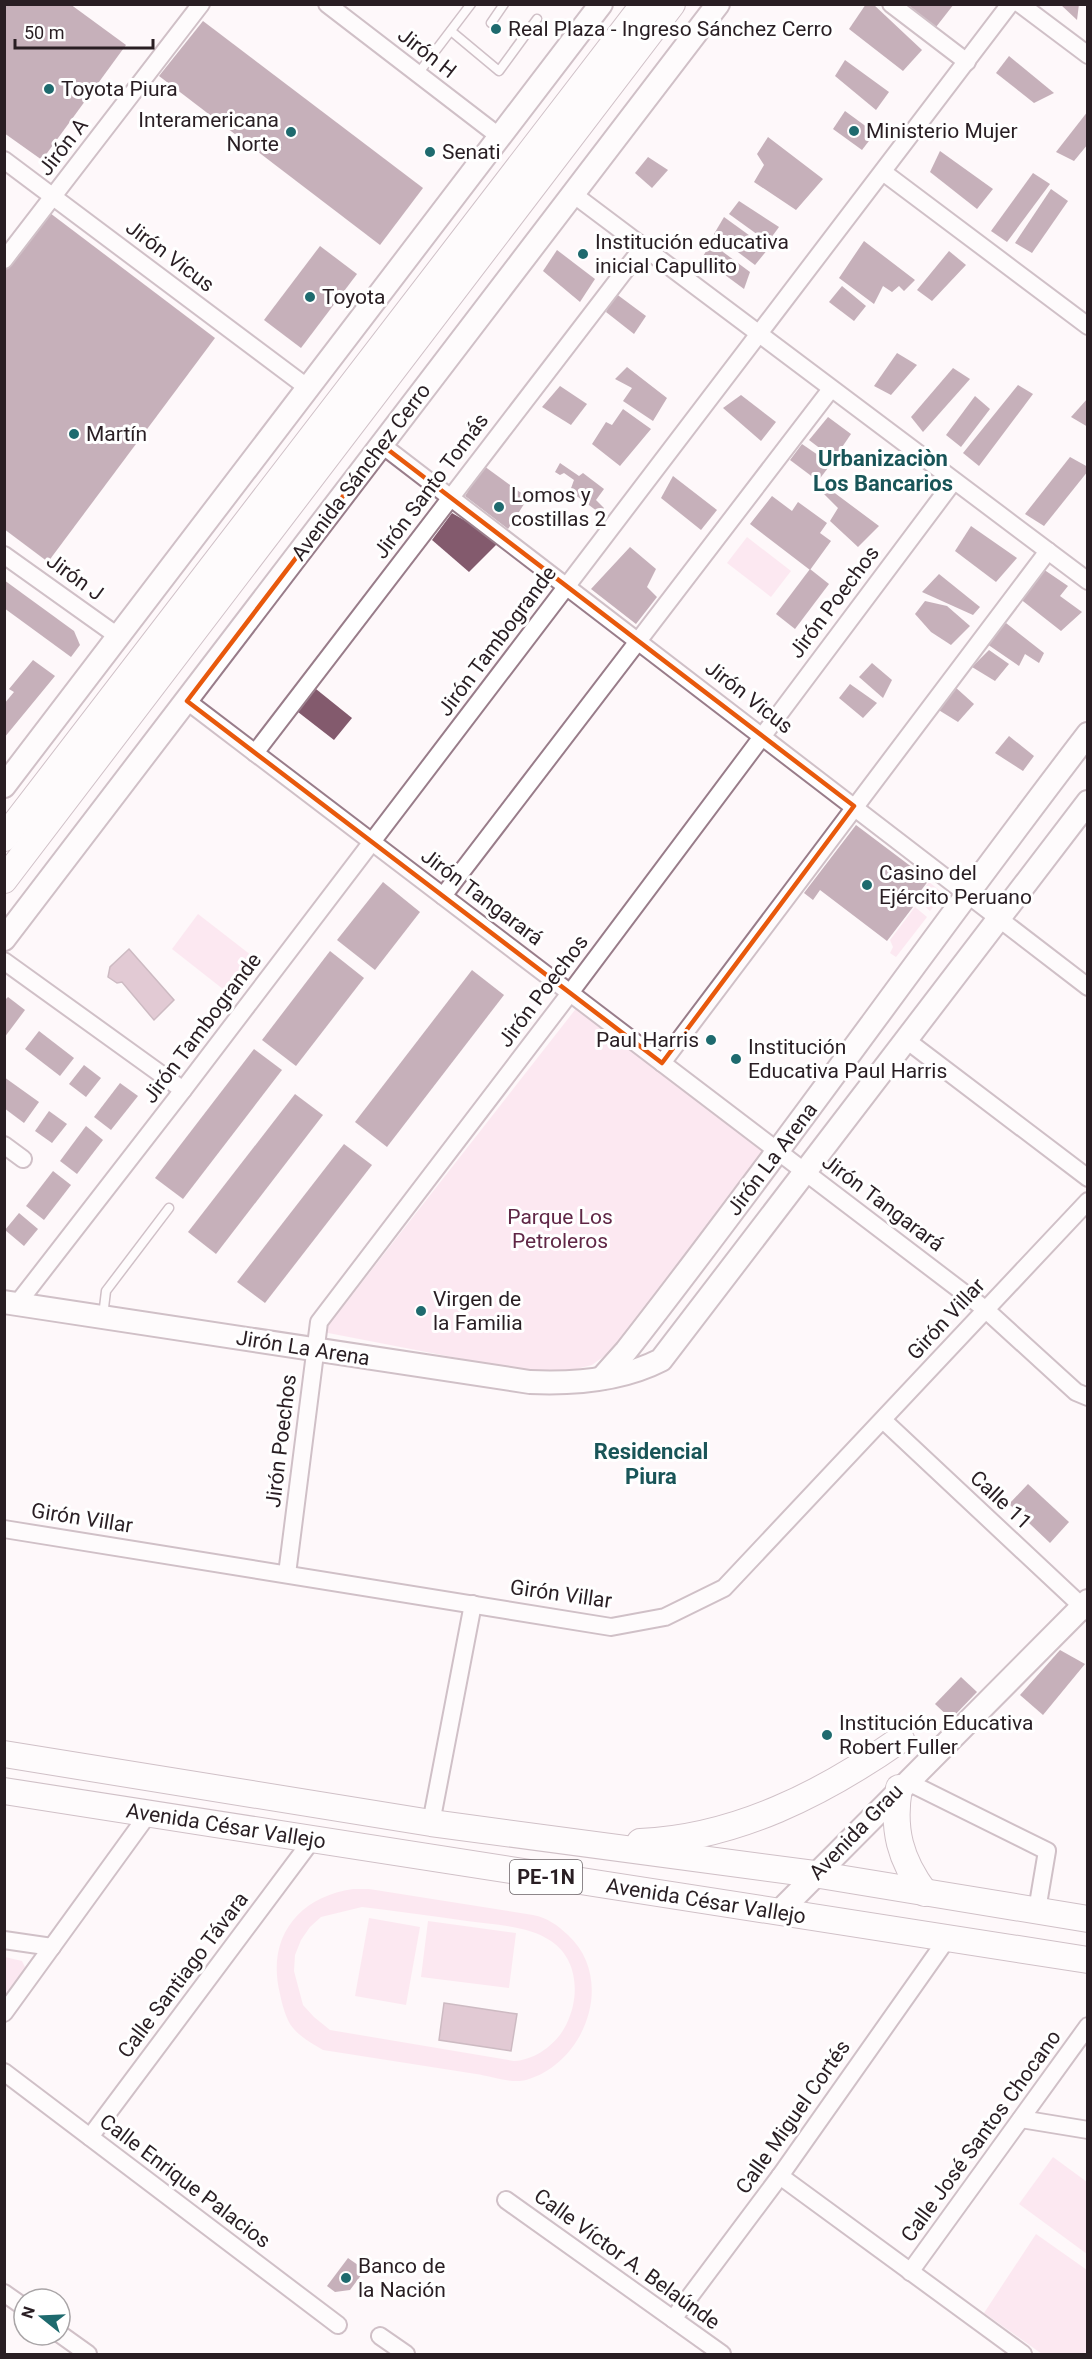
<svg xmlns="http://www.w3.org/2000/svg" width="1092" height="2359" font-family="Roboto,sans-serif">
<rect width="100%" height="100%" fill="#fef8fa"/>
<g fill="#fbd6e6" fill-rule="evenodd">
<polygon points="747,537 791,571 771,597 727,563"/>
<polygon points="929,882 944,894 930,911 916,898"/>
<polygon points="915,907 927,917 896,957 890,953 893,947 890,940"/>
<polygon points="198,914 256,959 228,993 172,949"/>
<polygon points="578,1006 770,1155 636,1333 592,1365 565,1372 539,1374 323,1332"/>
<path d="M353 1889H369L533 1915C548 1918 557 1925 568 1935 616 1979 586 2063 526 2080 512 2084 490 2076 476 2074 425 2066 374 2058 323 2050 313 2044 300 2037 293 2028 286 2020 282 2004 280 1994 266 1938 298 1897 353 1889ZM362 1907C397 1911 432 1916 467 1921 493 1925 528 1925 551 1941 578 1959 580 1996 567 2023 558 2043 536 2060 514 2061L330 2030 314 2017 303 2005 294 1971 295 1955 301 1940 310 1927 321 1917Z"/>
<polygon points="369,1918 420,1927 406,2005 355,1996"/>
<polygon points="428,1921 516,1933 509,1988 421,1977"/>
<polygon points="5,1957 22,1961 26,1969 5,2000"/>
<polygon points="1053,2157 1087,2182 1087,2254 1019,2204"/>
<polygon points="1036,2234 1087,2270 1087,2354 1042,2354 984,2313"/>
</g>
<g fill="#c093a7" stroke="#93707f" stroke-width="1.5">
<polygon points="129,949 174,1000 154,1020 122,982 117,983 108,977 110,967"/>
<polygon points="444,2003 517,2014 511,2051 439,2040"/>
</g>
<g fill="#835a6d">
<polygon points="4,4 70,4 126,45 42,160 4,133"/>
<polygon points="866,4 873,4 922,50 903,71 849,29"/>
<polygon points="907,4 954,4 936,27"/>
<polygon points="1060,4 1079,4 1077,20"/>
<polygon points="203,21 423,188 380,245 159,76"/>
<polygon points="1009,56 1054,93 1034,103 996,73"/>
<polygon points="845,60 889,92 876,110 835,76"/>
<polygon points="845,111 875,133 862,150 833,129"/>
<polygon points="1088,111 1088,144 1074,161 1056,152"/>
<polygon points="768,137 823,179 796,210 754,182 764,165 757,154"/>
<polygon points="940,151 993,189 977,209 930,172"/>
<polygon points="648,157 668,170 652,188 635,173"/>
<polygon points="1033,173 1050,184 1007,242 991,231"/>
<polygon points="1051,189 1068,201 1032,253 1015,243"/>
<polygon points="739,201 779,227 768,242 729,214"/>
<polygon points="46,210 215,338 48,562 4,529 4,266"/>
<polygon points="724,217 768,249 755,265 714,234"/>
<polygon points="864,241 915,280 904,291 899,286 892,292 883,286 874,304 839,278"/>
<polygon points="711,243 750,272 744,289 702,258"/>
<polygon points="320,246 357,274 301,348 264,320"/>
<polygon points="557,250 595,279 580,302 543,271"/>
<polygon points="949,251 966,265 932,301 917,290"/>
<polygon points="842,286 866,306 854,321 829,302"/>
<polygon points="615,293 646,316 634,334 606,312"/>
<polygon points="897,353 917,365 891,395 874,386"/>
<polygon points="627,367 667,398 653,421 623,401 632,388 615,379"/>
<polygon points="953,368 970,379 923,432 911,417"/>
<polygon points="1018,385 1033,394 979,466 963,453"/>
<polygon points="560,386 587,404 571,425 542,407"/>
<polygon points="741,395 776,422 761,441 723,408"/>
<polygon points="975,396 990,409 961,447 946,435"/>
<polygon points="1088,398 1088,427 1071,417"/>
<polygon points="623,409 651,429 620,466 592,444 606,422 612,425"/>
<polygon points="828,417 851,434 834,459 809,440"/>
<polygon points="802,444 831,464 818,481 790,460"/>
<polygon points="1070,457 1088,467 1088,471 1044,526 1025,514"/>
<polygon points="560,463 579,476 583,473 604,489 596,500 604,508 601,514 570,491 574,480 564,473 560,475 555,472"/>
<polygon points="484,466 528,498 508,529 465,496"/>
<polygon points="673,476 717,510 701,530 661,498"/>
<polygon points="828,488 879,526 858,547 830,521 838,508 824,494"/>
<polygon points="772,496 792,511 798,502 827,523 820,533 831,541 810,570 750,524"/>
<polygon points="452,513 500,541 469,572 432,540"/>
<polygon points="971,526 1017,558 996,582 955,551"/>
<polygon points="630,547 656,569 647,587 657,597 636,624 591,589"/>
<polygon points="810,569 829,584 795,629 776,614"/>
<polygon points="1043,569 1068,586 1060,596 1082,612 1061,631 1019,598"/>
<polygon points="939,574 980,607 973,615 922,592"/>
<polygon points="4,580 74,631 80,645 71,657 4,608"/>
<polygon points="925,601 947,606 970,626 951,645 931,632 915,614"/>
<polygon points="1006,623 1044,653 1039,663 1025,654 1019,666 987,644"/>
<polygon points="989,650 1009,664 995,681 972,667"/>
<polygon points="33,660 55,676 4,738 4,704 14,692 9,689"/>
<polygon points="872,663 892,680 883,698 859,677"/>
<polygon points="850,684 877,703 863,718 839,698"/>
<polygon points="954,686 974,704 958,722 937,709"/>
<polygon points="316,689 352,718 334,740 298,712"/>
<polygon points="1009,736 1034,756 1023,771 995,753"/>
<polygon points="856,825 929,880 910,905 913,907 887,941 820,890 813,900 804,893"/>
<polygon points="383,882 420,912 375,970 337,940"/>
<polygon points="330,951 364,978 296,1066 262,1040"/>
<polygon points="472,970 504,995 387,1147 355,1122"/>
<polygon points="8,997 25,1010 4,1038 4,1001"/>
<polygon points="39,1031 74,1058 60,1076 25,1049"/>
<polygon points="254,1049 282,1070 183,1199 155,1178"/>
<polygon points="84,1065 101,1078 86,1097 69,1084"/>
<polygon points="4,1077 39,1102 24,1123 4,1108"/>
<polygon points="120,1083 138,1096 111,1130 94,1117"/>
<polygon points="295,1094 323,1115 216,1254 188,1232"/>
<polygon points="49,1111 67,1124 52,1143 35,1131"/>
<polygon points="86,1126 103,1140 77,1174 60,1161"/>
<polygon points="344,1144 372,1165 265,1303 237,1282"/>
<polygon points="53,1171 71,1185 44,1220 26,1206"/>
<polygon points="19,1213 38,1229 24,1246 5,1230"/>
<polygon points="1028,1484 1069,1522 1050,1543 1009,1504"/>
<polygon points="1060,1650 1085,1664 1043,1715 1020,1695"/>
<polygon points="961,1677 977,1692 951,1719 935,1704"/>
<polygon points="348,2258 365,2270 350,2290 335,2292 327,2286"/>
</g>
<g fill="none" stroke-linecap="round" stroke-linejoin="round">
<g stroke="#997d8a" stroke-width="11">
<g id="lane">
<polyline points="491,23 504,4"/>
<polyline points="451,31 499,71 537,19"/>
<polyline points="417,75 471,4"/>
<polyline points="103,1316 106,1291 169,1208"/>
</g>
</g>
<g stroke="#997d8a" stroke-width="20">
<g id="street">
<polyline points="327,4 500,137"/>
<polyline points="891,4 967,62"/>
<polyline points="1020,4 1088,55"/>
<polyline points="4,160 308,388"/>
<polyline points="883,172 1088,326"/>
<polyline points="573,194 1088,581"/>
<polyline points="4,260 201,4"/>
<polyline points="382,445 1088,987"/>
<polyline points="4,555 119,637"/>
<polyline points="187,701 985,1309 1076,1392 1088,1397"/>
<polyline points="255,753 643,247"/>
<polyline points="443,896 831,389"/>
<polyline points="4,961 183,1090"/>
<polyline points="905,1039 1088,1178"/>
<polyline points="662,1063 1048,551"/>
<polyline points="4,1145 23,1159"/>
<polyline points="17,1304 183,1090 1010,4"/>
<polyline points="883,1420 1088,1612"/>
<polyline points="4,1529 611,1627 665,1617 724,1588 1088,1201"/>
<polyline points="287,1574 319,1322 570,993 953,482"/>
<polyline points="906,1781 1047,1851 1037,1910"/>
<polyline points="431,1823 473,1604"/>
<polyline points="4,1940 52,1947"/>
<polyline points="4,2013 149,1813"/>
<polyline points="4,2072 338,2325"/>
<polyline points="1021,2119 1088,2130"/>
<polyline points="90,2137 312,1840"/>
<polyline points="780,2176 1023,2354"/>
<polyline points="506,2200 722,2354"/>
<polyline points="910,2272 1088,2026"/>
<polyline points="4,2293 24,2307"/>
<polyline points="673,2319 780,2176 947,1939"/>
<polyline points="60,2334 88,2354"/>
<polyline points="380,2336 406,2354"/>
</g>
</g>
<g stroke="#997d8a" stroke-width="26">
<g id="secondary">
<polyline points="4,786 601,4"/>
<polyline points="4,939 718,4"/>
<path d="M4 1302 530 1382C574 1384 622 1380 661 1360L1088 802"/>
<path d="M602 1378 626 1351C784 1149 931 938 1088 734"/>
<polyline points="779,1912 1088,1601"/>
</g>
</g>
<g stroke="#997d8a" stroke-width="28">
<g id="primary">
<polyline points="4,838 644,4"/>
<polyline points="4,880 672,4"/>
<polyline points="4,1754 431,1823 814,1874 1088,1919"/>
<path d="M899 1788C892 1829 900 1860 925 1893"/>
<polyline points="4,1791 1088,1960"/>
<path d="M640 1842C736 1838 824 1793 901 1739"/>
</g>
</g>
<use href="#lane" stroke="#fff" stroke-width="8"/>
<use href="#street" stroke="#fff" stroke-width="16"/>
<use href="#secondary" stroke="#fff" stroke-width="22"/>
<use href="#primary" stroke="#fff" stroke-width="26"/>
</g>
<path d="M0 0H1092V2359H0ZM382 445 854 806 662 1063 187 701Z" fill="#fef8fa" fill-opacity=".55" fill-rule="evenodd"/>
<path fill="none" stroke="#e8590c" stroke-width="4.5" stroke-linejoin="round" d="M382 445 854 806 662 1063 187 701Z"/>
<g fill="#1e6a6e" stroke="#fff" stroke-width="2">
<circle cx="496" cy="29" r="6"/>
<circle cx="49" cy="89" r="6"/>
<circle cx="854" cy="131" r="6"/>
<circle cx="291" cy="132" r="6"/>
<circle cx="430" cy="152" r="6"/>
<circle cx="583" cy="254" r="6"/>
<circle cx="310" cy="297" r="6"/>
<circle cx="74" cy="434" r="6"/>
<circle cx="499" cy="507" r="6"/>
<circle cx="867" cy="885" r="6"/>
<circle cx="711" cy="1040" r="6"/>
<circle cx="736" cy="1059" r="6"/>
<circle cx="421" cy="1311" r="6"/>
<circle cx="827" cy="1735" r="6"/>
<circle cx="346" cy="2278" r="6"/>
</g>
<g text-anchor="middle" stroke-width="6" stroke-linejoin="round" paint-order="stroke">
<rect fill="#fff" stroke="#696265" stroke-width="1.5" x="510" y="1860" width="72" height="34" rx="4.5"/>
<g font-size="20" font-weight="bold" fill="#291e23">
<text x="546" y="1884">PE-1N</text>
</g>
<g font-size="21" fill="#291e23" stroke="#fff" text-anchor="start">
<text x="508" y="36">Real Plaza - Ingreso Sánchez Cerro</text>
<text x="61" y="96">Toyota Piura</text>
<text x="279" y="127" text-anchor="end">Interamericana<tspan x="279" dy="24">Norte</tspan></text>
<text x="866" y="138">Ministerio Mujer</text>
<text x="442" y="159">Senati</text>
<text x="595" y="249">Institución educativa<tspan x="595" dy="24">inicial Capullito</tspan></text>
<text x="322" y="304">Toyota</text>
<text x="86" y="441">Martín</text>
<text x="511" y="502">Lomos y<tspan x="511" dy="24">costillas 2</tspan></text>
<text x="879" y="880">Casino del<tspan x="879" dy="24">Ejército Peruano</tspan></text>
<text x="699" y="1047" text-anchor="end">Paul Harris</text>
<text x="748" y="1054">Institución<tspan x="748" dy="24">Educativa Paul Harris</tspan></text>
<text x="433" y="1306">Virgen de<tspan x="433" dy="24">la Familia</tspan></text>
<text x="839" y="1730">Institución Educativa<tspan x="839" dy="24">Robert Fuller</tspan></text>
<text x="358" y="2273">Banco de<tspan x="358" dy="24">la Nación</tspan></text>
</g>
<g font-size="21" fill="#291e23" stroke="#fff">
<text transform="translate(427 53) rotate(38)" y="7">Jirón H</text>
<text transform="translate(63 147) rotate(-52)" y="7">Jirón A</text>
<text transform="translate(170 256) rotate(37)" y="7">Jirón Vicus</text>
<text transform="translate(361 472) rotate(-53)" y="7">Avenida Sánchez Cerro</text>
<text transform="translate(431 486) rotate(-53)" y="7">Jirón Santo Tomás</text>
<text transform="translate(75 577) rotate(36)" y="7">Jirón J</text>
<text transform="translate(834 602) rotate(-53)" y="7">Jirón Poechos</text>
<text transform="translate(497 641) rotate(-53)" y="7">Jirón Tambogrande</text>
<text transform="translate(749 697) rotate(38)" y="7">Jirón Vicus</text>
<text transform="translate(482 897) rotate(37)" y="7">Jirón Tangarará</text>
<text transform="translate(543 991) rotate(-53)" y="7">Jirón Poechos</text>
<text transform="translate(202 1028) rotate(-53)" y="7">Jirón Tambogrande</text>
<text transform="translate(772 1159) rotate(-53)" y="7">Jirón La Arena</text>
<text transform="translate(883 1203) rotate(37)" y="7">Jirón Tangarará</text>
<text transform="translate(946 1319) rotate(-47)" y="7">Girón Villar</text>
<text transform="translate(303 1348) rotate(9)" y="7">Jirón La Arena</text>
<text transform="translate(281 1441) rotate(-83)" y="7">Jirón Poechos</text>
<text transform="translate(1001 1500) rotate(43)" y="7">Calle 11</text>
<text transform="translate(82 1518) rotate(9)" y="7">Girón Villar</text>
<text transform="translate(561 1594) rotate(8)" y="7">Girón Villar</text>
<text transform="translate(226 1826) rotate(9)" y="7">Avenida César Vallejo</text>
<text transform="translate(856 1832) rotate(-46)" y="7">Avenida Grau</text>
<text transform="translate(706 1901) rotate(9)" y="7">Avenida César Vallejo</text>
<text transform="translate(183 1975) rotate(-53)" y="7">Calle Santiago Távara</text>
<text transform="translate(793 2117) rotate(-55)" y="7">Calle Miguel Cortés</text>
<text transform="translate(981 2136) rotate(-54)" y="7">Calle José Santos Chocano</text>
<text transform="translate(185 2181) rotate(37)" y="7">Calle Enrique Palacios</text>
<text transform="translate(627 2259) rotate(36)" y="7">Calle Víctor A. Belaúnde</text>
</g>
<g font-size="21" fill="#602746" stroke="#fff">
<text x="560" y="1224">Parque Los<tspan x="560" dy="24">Petroleros</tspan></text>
</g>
<g font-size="22" font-weight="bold" fill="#195558" stroke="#fff">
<text x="883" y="466">Urbanizaciòn<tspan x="883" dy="25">Los Bancarios</tspan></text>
<text x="651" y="1459">Residencial<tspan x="651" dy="25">Piura</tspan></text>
</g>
</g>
<rect width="1092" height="2359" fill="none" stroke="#291e23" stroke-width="12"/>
<g transform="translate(42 2317) rotate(288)"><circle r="28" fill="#ffffff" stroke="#a9a5a7" stroke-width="1.5"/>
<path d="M0-4.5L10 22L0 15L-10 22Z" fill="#1e6a6e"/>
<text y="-9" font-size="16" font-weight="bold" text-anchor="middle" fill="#291e23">N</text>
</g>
<path d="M15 39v9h138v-9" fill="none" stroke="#291e23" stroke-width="3"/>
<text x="24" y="39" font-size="18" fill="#291e23" stroke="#ffffff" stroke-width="4.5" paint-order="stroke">50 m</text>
</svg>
